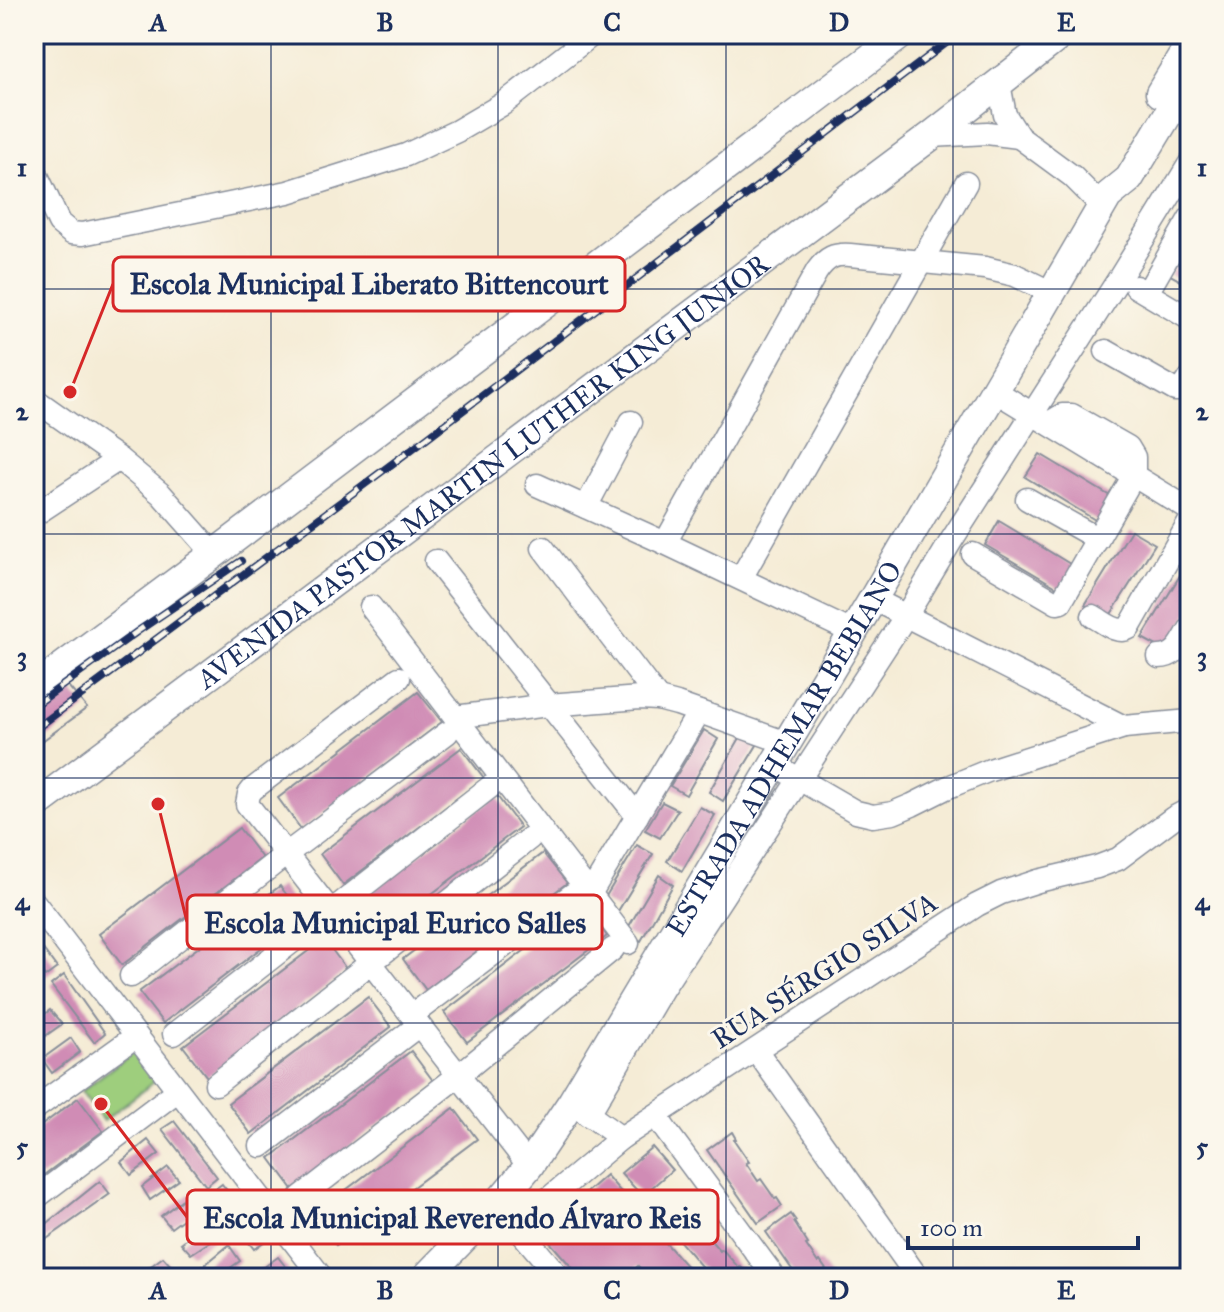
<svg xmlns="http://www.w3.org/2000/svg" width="1224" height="1312" font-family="'IM FELL Great Primer',serif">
<rect width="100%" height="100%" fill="#fbf7ec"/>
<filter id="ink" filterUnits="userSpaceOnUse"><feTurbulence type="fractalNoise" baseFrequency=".0125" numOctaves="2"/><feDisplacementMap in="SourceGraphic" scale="16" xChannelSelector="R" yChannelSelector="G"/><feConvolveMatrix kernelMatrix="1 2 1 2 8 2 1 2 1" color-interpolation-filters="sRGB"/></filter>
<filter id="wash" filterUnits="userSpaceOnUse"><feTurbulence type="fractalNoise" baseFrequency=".006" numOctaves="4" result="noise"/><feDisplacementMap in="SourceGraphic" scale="32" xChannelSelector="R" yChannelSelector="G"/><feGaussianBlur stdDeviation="1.8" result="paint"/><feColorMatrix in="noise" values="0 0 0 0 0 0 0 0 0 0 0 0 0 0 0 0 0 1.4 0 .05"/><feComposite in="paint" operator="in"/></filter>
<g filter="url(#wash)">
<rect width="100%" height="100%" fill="#f5ecd6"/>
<polygon fill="#9ece7d" stroke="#5c7e6e" stroke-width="2" points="137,1049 159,1078 103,1121 81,1091"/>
<g id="blocks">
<g fill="#d08cb5">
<polygon points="1190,242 1190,286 1170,275"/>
<polygon points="1040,454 1115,499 1100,523 1025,477"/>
<polygon points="999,521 1075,567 1060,589 985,545"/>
<polygon points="1131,530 1155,544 1108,619 1085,605"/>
<polygon points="1187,564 1190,565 1190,612 1166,651 1142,638"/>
<polygon points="62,679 87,708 34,747 34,696"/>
<polygon points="418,692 442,722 301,829 278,798"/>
<polygon points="704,730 718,739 686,795 670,786"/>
<polygon points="741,736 757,745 723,801 709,792"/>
<polygon points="461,748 484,778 343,885 320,854"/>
<polygon points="497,796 520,827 380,933 356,903"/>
<polygon points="662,802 678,810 660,838 645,830"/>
<polygon points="700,807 715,815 682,871 667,861"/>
<polygon points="239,828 262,858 122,965 99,934"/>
<polygon points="637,845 653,854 618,911 603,901"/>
<polygon points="543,853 567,883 426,990 403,959"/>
<polygon points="659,875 673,885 641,941 625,933"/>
<polygon points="280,886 303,916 163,1023 139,992"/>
<polygon points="584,905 607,936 467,1042 444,1012"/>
<polygon points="34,937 57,968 45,977 34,964"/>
<polygon points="324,939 347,970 207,1077 183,1046"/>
<polygon points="64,975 105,1033 94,1042 51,985"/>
<polygon points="368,997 391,1027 251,1134 228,1103"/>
<polygon points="50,1010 62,1024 34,1044 34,1023"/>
<polygon points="71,1038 80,1052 52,1073 42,1059"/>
<polygon points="411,1051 434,1082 293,1189 270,1158"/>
<polygon points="78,1098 103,1131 41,1177 34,1169 34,1131"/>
<polygon points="454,1108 477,1139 336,1245 313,1215"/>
<polygon points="174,1121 217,1177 206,1186 162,1129"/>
<polygon points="732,1132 736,1139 734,1140 749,1162 746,1163 758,1181 761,1179 775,1199 777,1198 782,1206 758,1223 707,1150"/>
<polygon points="148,1140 159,1154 131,1175 121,1162"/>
<polygon points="652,1147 672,1170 642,1196 621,1173"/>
<polygon points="168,1167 179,1180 150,1200 142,1187"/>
<polygon points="606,1175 641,1215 697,1278 649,1278 638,1266 625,1278 582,1278 576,1272 541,1232"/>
<polygon points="100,1181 110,1194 41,1243 34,1237 34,1234"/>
<polygon points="222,1184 266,1240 254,1249 210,1193"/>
<polygon points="189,1194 199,1207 171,1228 161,1216"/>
<polygon points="689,1206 694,1212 692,1213 709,1233 706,1235 720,1251 722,1249 739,1268 740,1266 747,1274 742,1278 711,1278 666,1225"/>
<polygon points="791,1214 796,1221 794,1222 808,1244 806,1245 818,1263 820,1261 832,1278 798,1278 766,1232"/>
<polygon points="210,1221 220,1235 191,1254 181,1243"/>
<polygon points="229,1245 240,1261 216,1278 208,1278 201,1268"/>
<polygon points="163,1257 172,1267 158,1278 135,1278"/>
<polygon points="278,1257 289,1271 279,1278 249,1278"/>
</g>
</g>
</g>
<g filter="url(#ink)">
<use href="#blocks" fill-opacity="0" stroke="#888e9a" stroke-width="2"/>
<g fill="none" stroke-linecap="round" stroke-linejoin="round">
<g stroke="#888e9a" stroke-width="25">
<g id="minor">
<polyline points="999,84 1005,115 1019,137 1072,176 1102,206"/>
<polyline points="931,136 987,133 1019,137"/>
<polyline points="34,169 59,223 71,233 82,234 288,192 406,155 457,131 503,104 593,34"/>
<polyline points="1136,287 1190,319"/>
<polyline points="1147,293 1190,218"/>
<polyline points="1106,351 1175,390 1182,390 1190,378"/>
<polyline points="995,391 1190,510"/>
<polyline points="34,399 119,459 161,494 214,554"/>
<polyline points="537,485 665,543 852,632"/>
<polyline points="1027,499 1098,539"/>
<polyline points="586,507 631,422"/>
<polyline points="34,515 119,459"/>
<path d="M665 543 817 271C827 257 834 254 850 255L985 268 1015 275 1052 293"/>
<polyline points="543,548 658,699"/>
<polyline points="973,554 1057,603 1061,602 1134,475 1134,457 1128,447 1072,415 1062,415 1049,423"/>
<polyline points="436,561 637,816"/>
<polyline points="741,578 966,183"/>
<polyline points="873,599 1124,727"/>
<polyline points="371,607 628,943"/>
<path d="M1093 616C1104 622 1117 635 1129 628L1190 521"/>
<path d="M1159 657C1177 657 1182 642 1190 629"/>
<polyline points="399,678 253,789 249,794 247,804 529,1166"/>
<polyline points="455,717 548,705 640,698 658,699 677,704 787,743"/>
<polyline points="787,772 856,812 873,816 893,813 912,805 946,788 990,770 1124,727 1190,721"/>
<polyline points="590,894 699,712"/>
<polyline points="34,902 322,1278"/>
<polyline points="131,976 285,855 447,733"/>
<polyline points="412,1015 573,894"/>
<polyline points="174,1034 490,787"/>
<polyline points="756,1050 918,1278"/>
<polyline points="216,1084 530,838"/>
<polyline points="577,1106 621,1138"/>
<polyline points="34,1109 136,1036"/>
<polyline points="588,1115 663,988 907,614 951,541 1120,277 1190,163"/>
<polyline points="656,1116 667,1132 775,1278"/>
<polyline points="261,1146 419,1025"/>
<polyline points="301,1197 459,1075 613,949"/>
<polyline points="34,1199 177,1091"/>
<polyline points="508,1217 560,1278"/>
<polyline points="516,1226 621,1138 977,905 1001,893 1038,881 1097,867 1118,859 1173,818 1190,809"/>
</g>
</g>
<g stroke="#888e9a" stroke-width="31">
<g id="major">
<polyline points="1160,93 1190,44"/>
<polyline points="34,688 214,554 902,34"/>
<path id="s1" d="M34 806 931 136 1062 34"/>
<path id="s2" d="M425 1278 497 1204 529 1166 572 1102 873 599 1108 196 1129 179 1190 78"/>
</g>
</g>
<use href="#minor" stroke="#fff" stroke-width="22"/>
<use href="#major" stroke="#fff" stroke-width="28"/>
<g stroke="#1b2f5e" stroke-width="8">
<g id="rail">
<polyline points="34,706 138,631 241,561"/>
<polyline points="34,730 412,449 958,34"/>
</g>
</g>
<use href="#rail" stroke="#fbf7ec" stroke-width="5" stroke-dasharray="15" stroke-linecap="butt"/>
</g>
</g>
<path fill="none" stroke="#1b2f5e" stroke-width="2" stroke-opacity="0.55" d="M271 34V1278M498 34V1278M726 34V1278M953 34V1278M34 289H1190M34 534H1190M34 778H1190M34 1023H1190"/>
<g text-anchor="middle" stroke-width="6" stroke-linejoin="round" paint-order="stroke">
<g font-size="28" fill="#1b2f5e" stroke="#fbf7ec">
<text dy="10" stroke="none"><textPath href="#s1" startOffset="560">AVENIDA PASTOR MARTIN LUTHER KING JUNIOR</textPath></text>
<text dy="10" stroke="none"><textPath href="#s2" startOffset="642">ESTRADA ADHEMAR BEBIANO</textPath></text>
<text transform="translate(824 970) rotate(-33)" y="10">RUA SÉRGIO SILVA</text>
</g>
</g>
<path fill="none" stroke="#d62828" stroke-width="3" d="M70 392L113 284M158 804L187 922M101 1104L187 1217"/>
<g fill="#d62828" stroke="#fbf7ec" stroke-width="3">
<circle cx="70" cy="392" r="8"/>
<circle cx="158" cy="804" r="8"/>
<circle cx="101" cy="1104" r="8"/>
</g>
<g fill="#fbf7ec" stroke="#d62828" stroke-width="3">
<rect x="113" y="257" width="512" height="54" rx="8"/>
<rect x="187" y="895" width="415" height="54" rx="8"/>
<rect x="187" y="1190" width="531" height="54" rx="8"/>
</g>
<g font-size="30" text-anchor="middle" font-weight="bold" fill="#1b2f5e">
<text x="369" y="294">Escola Municipal Liberato Bittencourt</text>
<text x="395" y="933">Escola Municipal Eurico Salles</text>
<text x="452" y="1228">Escola Municipal Reverendo Álvaro Reis</text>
</g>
<rect width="1224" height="1312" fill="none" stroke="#fbf7ec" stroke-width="88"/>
<path d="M908 1236v12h230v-12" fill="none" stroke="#1b2f5e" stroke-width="4"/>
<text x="920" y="1236" font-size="24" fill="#1b2f5e" stroke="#fbf7ec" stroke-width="6" paint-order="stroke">100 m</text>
<rect x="44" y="44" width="1136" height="1224" fill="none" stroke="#1b2f5e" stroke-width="3"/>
<g font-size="26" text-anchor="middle" font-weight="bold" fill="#1b2f5e">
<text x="158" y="31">A</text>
<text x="385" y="31">B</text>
<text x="612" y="31">C</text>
<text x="839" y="31">D</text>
<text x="1066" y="31">E</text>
<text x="22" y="176">1</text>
<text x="1202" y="176">1</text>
<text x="22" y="420">2</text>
<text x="1202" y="420">2</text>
<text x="22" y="665">3</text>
<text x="1202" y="665">3</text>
<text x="22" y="910">4</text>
<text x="1202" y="910">4</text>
<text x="22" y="1155">5</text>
<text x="1202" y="1155">5</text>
<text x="158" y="1299">A</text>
<text x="385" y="1299">B</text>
<text x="612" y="1299">C</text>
<text x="839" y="1299">D</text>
<text x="1066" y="1299">E</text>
</g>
</svg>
